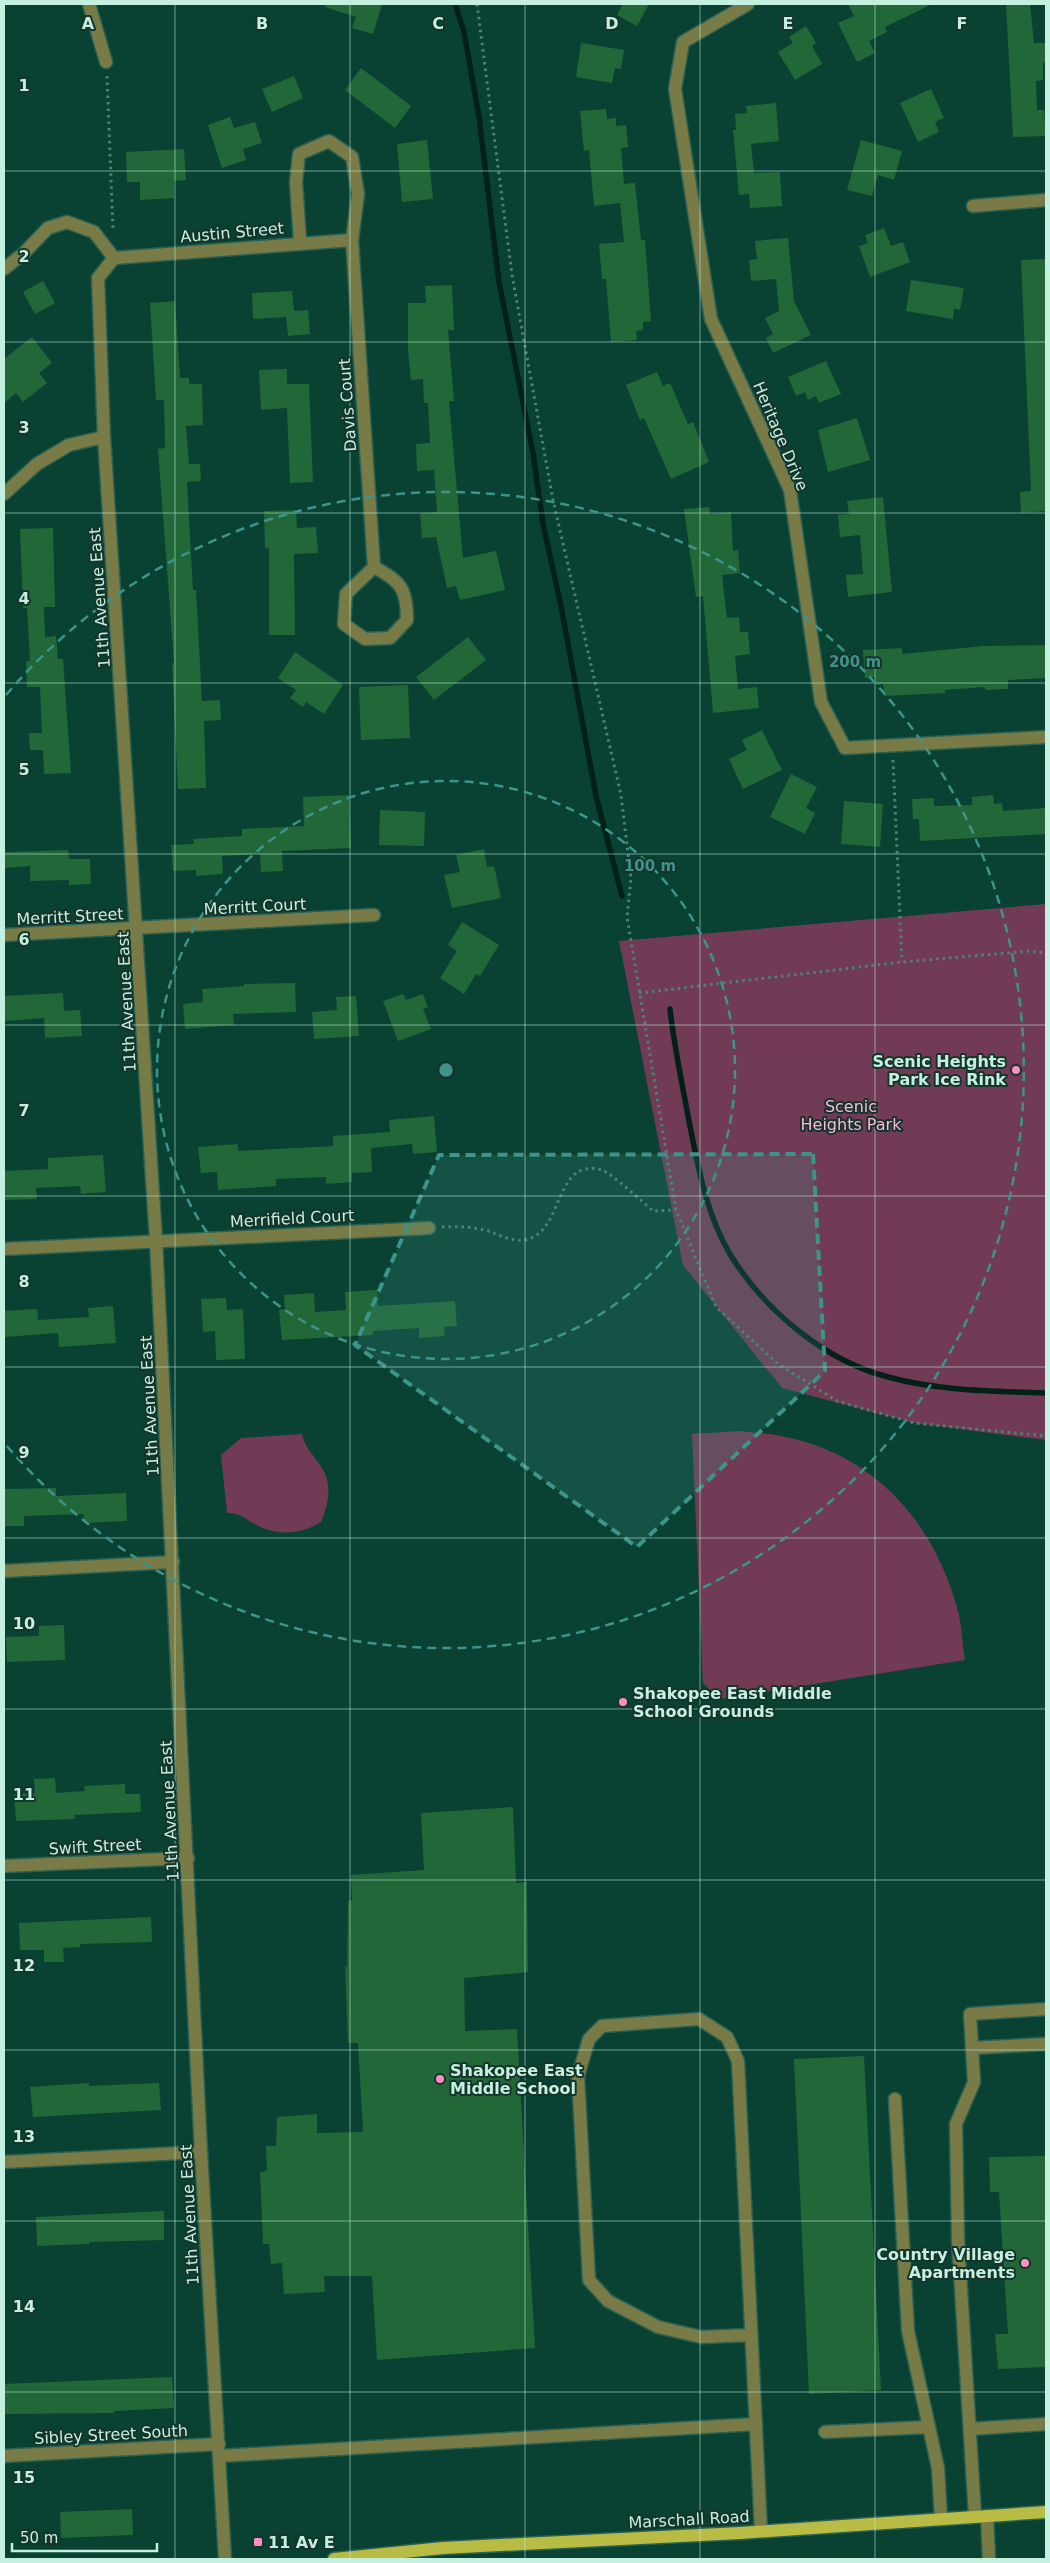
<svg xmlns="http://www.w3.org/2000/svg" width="1050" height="2563" font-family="'DejaVu Sans',sans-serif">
<rect width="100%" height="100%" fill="#094233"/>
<g fill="#713b55">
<polygon points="1046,904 1046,1440 914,1423 782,1388 683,1265 619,941"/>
<path d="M740 1431C753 1433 768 1433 781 1436 875 1454 934 1522 958 1611 962 1626 962 1644 965 1660L720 1699 703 1683 692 1434Z"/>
<path d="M302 1434C305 1448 312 1453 320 1465 333 1483 329 1503 321 1522 298 1536 274 1536 251 1522 242 1516 238 1513 227 1513L221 1455 241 1438Z"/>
</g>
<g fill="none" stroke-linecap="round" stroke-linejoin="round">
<g stroke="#012118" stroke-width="5.5">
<polyline points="455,4 464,32 479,117 499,282 533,453 543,524 561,606 596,796 622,896"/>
<path d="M670 1009C674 1046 682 1083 689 1121 698 1166 706 1214 730 1254 764 1310 825 1361 888 1377 939 1391 994 1391 1046 1393"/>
</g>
</g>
<g fill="#226738">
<polygon points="326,4 382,4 373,34 352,28 356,17 325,7"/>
<polygon points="623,4 649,4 637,26 617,15"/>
<polygon points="848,4 932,4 885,27 887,32 869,41 875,53 857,62 838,23 854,16"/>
<polygon points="1006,4 1030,4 1034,43 1046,43 1046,63 1043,63 1043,80 1036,81 1037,110 1044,110 1046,136 1013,137"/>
<polygon points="806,26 816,43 812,46 822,64 795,80 778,52 793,43 789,37"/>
<polygon points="581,43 624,50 621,69 615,68 612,83 576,77"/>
<polygon points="361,68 411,106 395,128 345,90"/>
<polygon points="294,76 303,98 272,112 262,89"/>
<polygon points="931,89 944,118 935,122 939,132 918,142 900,103"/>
<polygon points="776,103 779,141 751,144 754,173 780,172 782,206 750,208 749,194 739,195 733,130 736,130 735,114 747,113 746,106"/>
<polygon points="606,109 607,119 616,118 616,126 626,125 628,147 621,148 624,184 635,183 641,240 645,240 651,321 643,322 643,330 636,331 637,340 611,342 606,279 602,279 599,244 624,242 620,203 594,206 589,150 584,151 580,111"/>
<polygon points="230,117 234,128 255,122 262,143 243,149 246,160 222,168 208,125"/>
<polygon points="427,140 433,199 402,202 397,144"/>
<polygon points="861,140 902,151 894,180 878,175 872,196 847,190"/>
<polygon points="184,149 186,180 174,181 174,198 140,200 140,182 127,182 126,152"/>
<polygon points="884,228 891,246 903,242 910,262 870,277 859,246 868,243 865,235"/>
<polygon points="788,238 794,301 811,335 773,353 766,338 773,334 765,318 779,311 776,279 751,281 749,260 757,259 755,241"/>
<polygon points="1046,259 1046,511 1021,513 1020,492 1031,491 1021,260"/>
<polygon points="911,280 964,288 960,310 954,309 953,319 906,311"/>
<polygon points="43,281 55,303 35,314 23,292"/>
<polygon points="452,285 454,330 448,330 454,401 449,401 463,558 496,551 505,590 460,600 456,586 447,588 436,537 422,538 420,513 437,512 434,470 417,471 416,444 430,443 428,403 424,403 423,379 411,380 408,349 408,303 426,303 425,286"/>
<polygon points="292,291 294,311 308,310 310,334 288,336 286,317 253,319 252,293"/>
<polygon points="175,301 180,378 189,378 189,384 202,384 203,425 186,426 189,464 200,464 201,481 187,482 193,590 196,590 202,701 220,700 221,720 204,721 206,788 178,789 172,663 174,663 158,449 165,448 164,400 156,400 150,303"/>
<polygon points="32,337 52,363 39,373 47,383 23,402 16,393 4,403 4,359"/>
<polygon points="826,361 841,394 819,403 816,396 808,400 805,392 796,396 788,377"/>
<polygon points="287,369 287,384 309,384 313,482 290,483 287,408 261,410 259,370"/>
<polygon points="657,372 663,386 670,383 688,424 693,422 709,462 671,479 644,418 640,420 626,385"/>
<polygon points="857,418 870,460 828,472 818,430"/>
<polygon points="883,497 892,592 848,597 846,575 863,574 860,535 840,537 838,515 849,514 847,501"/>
<polygon points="709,507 710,514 731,512 733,551 738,550 740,573 722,575 727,618 739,617 740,632 748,632 750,654 735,656 738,689 757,687 759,708 713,713 703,596 696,597 684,509"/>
<polygon points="296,510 297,528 316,527 318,553 294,554 295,635 269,635 269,548 265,548 264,511"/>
<polygon points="53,528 55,607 44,607 45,637 56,636 58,659 63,659 71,773 44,774 43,750 30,750 29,733 42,733 40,687 27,687 26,661 30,661 27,608 23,608 20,529"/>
<polygon points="468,637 486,660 434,700 416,677"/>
<polygon points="1046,645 1046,678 1008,680 1008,689 985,690 985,687 945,690 945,693 884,696 883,684 876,685 875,677 865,678 863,650 902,648 902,654 983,646"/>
<polygon points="295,652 343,685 324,714 306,702 303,707 290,698 296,690 278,678"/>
<polygon points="408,685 410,738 361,740 359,687"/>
<polygon points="762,730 782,770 743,789 729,759 747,750 742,740"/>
<polygon points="791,774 817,787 806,808 815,813 805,834 770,817"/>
<polygon points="349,795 351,848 282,851 283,871 261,872 260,854 222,856 223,874 196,876 196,870 173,871 171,845 194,844 193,839 242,836 242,829 304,826 303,797"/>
<polygon points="993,795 994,804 1002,803 1003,811 1046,808 1046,834 920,841 919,819 913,819 912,799 934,798 934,806 972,805 972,797"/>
<polygon points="844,801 883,804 880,847 841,844"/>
<polygon points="380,810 425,812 424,846 379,845"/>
<polygon points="484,849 487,867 494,866 501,898 452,908 444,875 460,872 456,855"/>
<polygon points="68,850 69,859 90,859 91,884 69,885 69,880 30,881 30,866 4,868 4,852"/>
<polygon points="462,922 499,945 480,976 476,974 464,994 440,978 457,951 448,945"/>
<polygon points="295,983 296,1012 233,1014 234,1025 185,1029 183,1004 203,1002 202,989 244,986 244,984"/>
<polygon points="63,993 64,1011 80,1010 82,1036 45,1038 44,1018 4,1021 4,996"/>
<polygon points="403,994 406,1000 423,994 428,1007 423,1009 431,1029 398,1041 383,1001"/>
<polygon points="356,996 359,1036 314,1039 312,1012 337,1010 336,997"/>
<polygon points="434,1116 437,1152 413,1154 412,1144 371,1148 372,1172 352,1173 352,1182 326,1184 326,1177 276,1179 276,1186 218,1190 217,1172 201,1173 198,1147 238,1144 238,1151 333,1146 333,1136 390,1132 389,1120"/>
<polygon points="103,1155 106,1192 81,1194 80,1186 36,1188 37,1199 4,1200 4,1171 48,1169 48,1158"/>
<polygon points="377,1290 378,1306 455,1301 457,1326 444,1327 445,1336 419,1338 419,1328 373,1331 373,1335 282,1340 279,1310 285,1309 284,1295 314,1293 315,1312 346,1310 345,1292"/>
<polygon points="226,1298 227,1310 243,1309 245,1359 216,1360 215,1331 203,1332 201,1299"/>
<polygon points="113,1306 116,1343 59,1347 58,1333 4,1337 4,1311 37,1309 38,1320 89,1317 88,1308"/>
<polygon points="56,1488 56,1496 126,1493 127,1521 84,1523 84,1514 24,1516 24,1526 4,1526 4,1489"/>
<polygon points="64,1625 65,1660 7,1662 6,1637 39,1636 39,1626"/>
<polygon points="55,1778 56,1793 85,1791 84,1786 125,1784 125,1794 140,1794 141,1812 74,1815 75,1819 16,1821 14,1794 35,1793 34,1779"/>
<polygon points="513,1807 516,1883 527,1882 528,1972 464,1978 465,2031 517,2029 535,2348 377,2360 372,2276 324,2276 325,2292 284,2294 282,2263 271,2264 269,2244 263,2244 260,2172 267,2171 266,2146 276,2146 277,2117 317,2114 317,2133 363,2132 358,2043 348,2043 345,1967 347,1967 348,1901 352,1900 351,1875 424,1870 421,1813"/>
<polygon points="151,1917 152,1942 80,1944 80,1947 63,1948 64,1962 44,1962 44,1950 20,1950 19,1923"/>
<polygon points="864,2056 881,2390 809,2394 794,2059"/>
<polygon points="89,2083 89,2086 159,2083 161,2110 33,2117 30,2087"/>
<polygon points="1046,2156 1046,2367 998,2369 995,2334 1008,2334 999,2192 990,2192 989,2157"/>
<polygon points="164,2211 164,2240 89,2242 89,2244 37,2246 36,2217"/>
<polygon points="172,2377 174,2408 114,2411 114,2413 4,2414 4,2384"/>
<polygon points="132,2509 133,2535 61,2538 60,2512"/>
</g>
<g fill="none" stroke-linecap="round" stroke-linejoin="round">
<g stroke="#2a6152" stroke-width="15">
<g id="minor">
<polyline points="89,4 106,62"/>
<polyline points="748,4 683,42 675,89 711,319 790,490 821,702 845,748 1046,737"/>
<polyline points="973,206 1046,200"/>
<path d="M300 242 296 182 299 154 329 141 352 157 358 194 352 240 374 567 346 594 344 624 365 639 390 638 407 620C407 589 401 581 374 567"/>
<polyline points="114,258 98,278 104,437 156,1240 201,2152 225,2559"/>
<polyline points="114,258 352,240"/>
<polyline points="4,269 24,253 48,228 67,222 94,232 114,258"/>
<polyline points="4,494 37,464 69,445 104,437"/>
<polyline points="4,935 374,915"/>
<polyline points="4,1249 429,1228"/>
<polyline points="4,1571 173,1562"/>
<polyline points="4,1866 188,1858"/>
<polyline points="972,2048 1046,2044"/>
<polyline points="895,2099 908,2331 938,2468 941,2519"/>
<polyline points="4,2162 201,2152"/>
<polyline points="751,2335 701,2337 658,2327 608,2301 589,2280 578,2076 589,2039 602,2026 699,2019 727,2037 738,2061 761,2531"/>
<polyline points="970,2429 1046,2424"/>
<polyline points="825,2432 929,2427"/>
<polyline points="4,2456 219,2444"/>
<polyline points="220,2456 756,2424"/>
<polyline points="975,2516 958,2240 956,2124 974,2082 970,2014 1046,2009"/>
<polyline points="987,2516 989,2559"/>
</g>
</g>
<g stroke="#2a6152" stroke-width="15">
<polyline id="major" points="334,2559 443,2548 740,2533 1046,2512"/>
</g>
<g stroke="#4e8273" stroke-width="3" stroke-dasharray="2.5 4" stroke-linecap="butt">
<polyline points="477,4 512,275 553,500 621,795 631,878 627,917 676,1210 716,1307 778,1364 837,1401 914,1423 1046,1436"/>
<polyline points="107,76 113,230"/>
<polyline points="893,760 902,962"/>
<polyline points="639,993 902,962 1030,951 1046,953"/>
<path d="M442 1227C458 1226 473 1227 488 1231 503 1236 519 1246 535 1236 563 1220 557 1158 602 1170 611 1173 644 1203 653 1211L676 1210"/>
</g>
<use href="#minor" stroke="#797b46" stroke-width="12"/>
<use href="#major" stroke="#b9bc44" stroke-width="12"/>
</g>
<path fill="#3c948a" fill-opacity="0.2" stroke="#3c948a" stroke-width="4" stroke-dasharray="10 6" stroke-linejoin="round" d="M813 1154 825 1371 637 1547 355 1345 439 1155Z"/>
<path fill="none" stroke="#c3f0df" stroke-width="1" stroke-opacity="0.55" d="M175 4V2559M350 4V2559M525 4V2559M700 4V2559M875 4V2559M4 171H1046M4 342H1046M4 513H1046M4 683H1046M4 854H1046M4 1025H1046M4 1196H1046M4 1367H1046M4 1538H1046M4 1709H1046M4 1880H1046M4 2050H1046M4 2221H1046M4 2392H1046"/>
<g fill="none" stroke="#3c948a" stroke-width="2.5" stroke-dasharray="9 6">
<circle cx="446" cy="1070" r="289"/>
<path d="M6 695A578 578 0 1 1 6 1445"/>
</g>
<g fill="#fc8fc3" stroke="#16342b" stroke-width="2">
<circle cx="1016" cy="1070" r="5"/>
<circle cx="623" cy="1702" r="5"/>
<circle cx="440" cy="2079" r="5"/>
<circle cx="1025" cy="2263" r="5"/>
<rect x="253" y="2537" width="10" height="10" rx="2.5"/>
</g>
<g text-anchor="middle" stroke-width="4" stroke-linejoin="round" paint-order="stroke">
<g font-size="16" fill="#c3f0df" stroke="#16342b">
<text transform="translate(232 232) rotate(-5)" y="6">Austin Street</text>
<text transform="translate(347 405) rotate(-94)" y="6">Davis Court</text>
<text transform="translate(781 436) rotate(67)" y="6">Heritage Drive</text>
<text transform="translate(99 598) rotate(-94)" y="6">11th Avenue East</text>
<text transform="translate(255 906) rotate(-3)" y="6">Merritt Court</text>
<text transform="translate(70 916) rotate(-3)" y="6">Merritt Street</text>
<text transform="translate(126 1002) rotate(-93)" y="6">11th Avenue East</text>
<text transform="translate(292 1218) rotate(-3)" y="6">Merrifield Court</text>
<text transform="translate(149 1406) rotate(-93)" y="6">11th Avenue East</text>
<text transform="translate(169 1811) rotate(-93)" y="6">11th Avenue East</text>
<text transform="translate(95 1846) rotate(-3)" y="6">Swift Street</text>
<text transform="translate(189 2215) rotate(-93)" y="6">11th Avenue East</text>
<text transform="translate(111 2434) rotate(-3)" y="6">Sibley Street South</text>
<text transform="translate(689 2519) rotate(-3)" y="6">Marschall Road</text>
</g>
<g font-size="16" font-weight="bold" fill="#c3f0df" stroke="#16342b" text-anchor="start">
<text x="1006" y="1067" text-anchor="end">Scenic Heights<tspan x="1006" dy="18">Park Ice Rink</tspan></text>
<text x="633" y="1699">Shakopee East Middle<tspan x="633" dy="18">School Grounds</tspan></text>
<text x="450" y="2076">Shakopee East<tspan x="450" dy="18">Middle School</tspan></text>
<text x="1015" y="2260" text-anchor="end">Country Village<tspan x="1015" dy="18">Apartments</tspan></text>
<text x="268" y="2548">11 Av E</text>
</g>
<g font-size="16" fill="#fabad7" stroke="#16342b">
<text x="851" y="1112">Scenic<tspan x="851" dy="18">Heights Park</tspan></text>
</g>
</g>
<g font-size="16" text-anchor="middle" font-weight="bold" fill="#c3f0df" stroke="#16342b" stroke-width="4" stroke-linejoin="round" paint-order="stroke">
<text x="88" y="29">A</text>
<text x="262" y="29">B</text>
<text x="438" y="29">C</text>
<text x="612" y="29">D</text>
<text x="788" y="29">E</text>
<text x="962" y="29">F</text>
<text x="24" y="91">1</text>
<text x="24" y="262">2</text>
<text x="24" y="433">3</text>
<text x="24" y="604">4</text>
<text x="24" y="775">5</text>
<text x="24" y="945">6</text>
<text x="24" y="1116">7</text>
<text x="24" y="1287">8</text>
<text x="24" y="1458">9</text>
<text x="24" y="1629">10</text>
<text x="24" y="1800">11</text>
<text x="24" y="1971">12</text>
<text x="24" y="2142">13</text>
<text x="24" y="2312">14</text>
<text x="24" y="2483">15</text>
</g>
<circle cx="446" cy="1070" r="8" fill="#3c948a" stroke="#16342b" stroke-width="2.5"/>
<g font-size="15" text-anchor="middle" font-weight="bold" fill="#3c948a" stroke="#16342b" stroke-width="4" stroke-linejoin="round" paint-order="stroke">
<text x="855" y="667">200 m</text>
<text x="650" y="871">100 m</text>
</g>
<rect width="1050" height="2563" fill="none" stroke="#c3f0df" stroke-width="10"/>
<path d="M12 2543v8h145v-8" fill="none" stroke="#c3f0df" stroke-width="2.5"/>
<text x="20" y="2543" font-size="15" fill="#c3f0df" stroke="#16342b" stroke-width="4" paint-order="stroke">50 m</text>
</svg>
